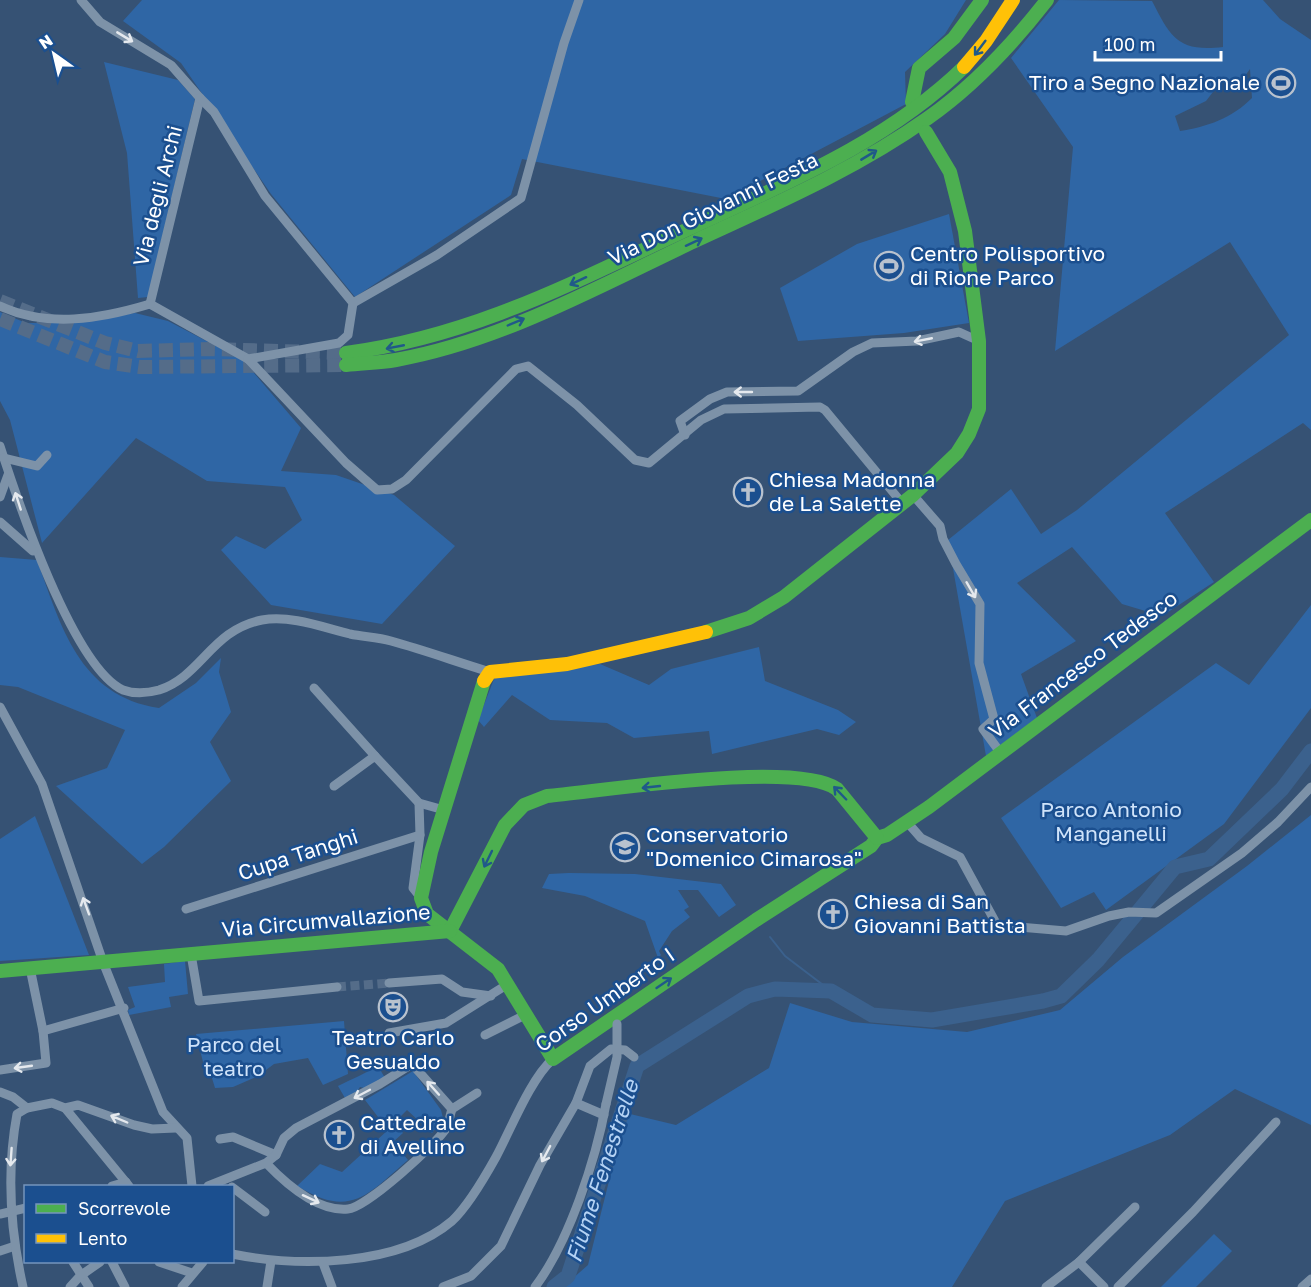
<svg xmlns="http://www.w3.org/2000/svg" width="1311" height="1287" font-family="'Golos Text',sans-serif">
<rect width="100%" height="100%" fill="#365274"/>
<g fill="#2f66a5" fill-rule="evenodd">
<polygon points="142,0 966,0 945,34 905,72 906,104 726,199 522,159 511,195 355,297 271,194 181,63 123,21"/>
<path d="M1059 0 1152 1C1171 38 1178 52 1223 47V0H1263L1280 19 1311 40V430L1303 423 1165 513 1214 582 1162 616 1122 604 1072 547 1017 583 1076 641 1021 674 1037 718 986 756 948 540 1011 489 1041 534 1077 510 1289 335 1230 242 1055 351 1073 147 1011 58ZM1250 69 1252 98C1232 118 1207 127 1180 131L1175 116 1206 101 1223 79 1242 80Z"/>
<polygon points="104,62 178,80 195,99 148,297 138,298 127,153"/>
<polygon points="949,214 969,323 904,333 798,341 780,288 857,244"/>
<polygon points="0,312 26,323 70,323 135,313 168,321 243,360 301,428 281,471 336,475 394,495 455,546 382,624 271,605 221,550 236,536 265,549 302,520 285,487 207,481 136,438 42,543 10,420 0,401"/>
<path d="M0 557 37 560C61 626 79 696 159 708L196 683 221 658 219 672 231 712 210 742 231 781 164 847 142 864 56 786 107 768 125 730 18 687 0 685Z"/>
<polygon points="1311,605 1311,708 1224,824 1106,910 1094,892 1061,908 1001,818 1216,663 1249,685"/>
<polygon points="759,647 765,681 838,710 856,722 839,735 817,729 712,754 709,731 634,738 607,723 550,720 512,695 484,727 478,720 496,674 600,664 649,685 671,669"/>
<polygon points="1311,815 1311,1125 1235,1089 1170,1135 1005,1201 952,1287 563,1287 588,1265 626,1113 676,1125 769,1068 790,1003 852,1022 967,1032 1060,1010 1123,957 1247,866"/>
<polygon points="35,816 89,955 0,961 0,839"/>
<polygon points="569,873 635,874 721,884 736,905 719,917 698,890 678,890 689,907 684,910 690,917 672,931 659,951 661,955 658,958 645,921 585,896 542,888 549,874"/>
<polygon points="185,961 188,994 169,997 171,1007 129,1015 128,1010 135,1007 128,987 165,982 164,964"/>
<polygon points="344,1021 348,1074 323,1085 308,1058 274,1064 258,1076 233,1087 215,1088 208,1065 204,1066 196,1034"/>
<path d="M378 1066 385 1078 364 1088 360 1087 357 1092 345 1098 338 1086C352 1079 364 1074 378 1066Z"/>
<path d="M413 1071 441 1110 443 1118 432 1133 407 1110 394 1123 403 1133 393 1142 408 1160C367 1195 351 1219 297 1186L320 1164 342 1172 388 1130 365 1100Z"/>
<polygon points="1214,1234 1232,1251 1196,1287 1161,1287"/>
</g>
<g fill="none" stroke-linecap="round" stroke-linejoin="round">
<polyline stroke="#3b618d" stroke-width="2" points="770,937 785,956 831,991"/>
<polyline stroke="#3b618d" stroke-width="15" points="554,1287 568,1276 637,1066 748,996 775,989 831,991 872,1015 932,1020 1043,1001 1061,996 1098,960 1175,867 1209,859 1282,789 1311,751"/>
<polyline stroke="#546c89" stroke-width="9" stroke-dasharray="9 4.5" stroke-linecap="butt" points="337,987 389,983"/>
<g stroke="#546c89" stroke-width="14" stroke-dasharray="14 7" stroke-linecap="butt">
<polyline points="0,301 105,343 138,351 210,349 346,353"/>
<polyline points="0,319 105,362 140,367 346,365"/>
</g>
<g stroke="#7d92a8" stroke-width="9">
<polyline points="81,0 100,22 171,65 200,98 150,304"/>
<polyline points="353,303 437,255 521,198 564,43 579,0"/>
<polyline points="150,304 248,359 339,343 348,335 353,303 265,196 214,112 200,98"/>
<path d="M0 306C48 328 100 319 150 304"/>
<polyline points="248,359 346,463 377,490 392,489 406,480 516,369 528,366 577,405 635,460 649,463 701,420 724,409 820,407 825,410 902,503"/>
<polyline points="685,435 680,421 710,399 727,392 798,391 853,352 872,343 917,341 959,332 979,341"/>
<path d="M0 446C17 499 73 667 123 690 134 694 148 693 159 690 202 676 211 630 262 620 291 615 322 627 350 634 364 637 377 637 391 641 424 650 457 662 490 672"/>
<polyline points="4,458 37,466 47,455"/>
<polyline points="913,495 940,526 943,539 956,564 980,604 979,663 994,719 983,729 1000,752"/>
<polyline points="0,497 8,475"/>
<polyline points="0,522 33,551"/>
<polyline points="314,688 375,756"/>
<polyline points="0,707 42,784 103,962 163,1112 187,1138 192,1186"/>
<polyline points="334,786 375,756 419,803 444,810"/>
<polyline points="419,803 420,835 413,888 421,898"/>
<polyline points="907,822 921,838 960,857 997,925 1066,931 1109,916 1129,912 1156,913 1242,853 1278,822 1311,787"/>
<polyline points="186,909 420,835"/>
<polyline points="191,954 199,1001 337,987"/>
<polyline points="30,968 43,1031"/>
<polyline points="389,983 442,979 462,992 491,996"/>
<polyline points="389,1033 446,1023 508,984"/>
<polyline points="485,1035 525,1015"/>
<polyline points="0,1070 46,1063 43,1031 124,1008"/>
<polyline points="0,1092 13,1097 27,1108"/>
<polyline points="65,1108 129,1186"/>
<polyline points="452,1109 477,1093"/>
<polyline points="604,1115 576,1103 590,1066 611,1049 625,1050 634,1057"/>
<polyline points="220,1139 233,1137 276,1155"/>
<polyline points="112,1186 126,1182"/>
<path d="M208 1186 266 1163 276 1155 284 1138 296 1128 380 1084 412 1064 452 1109C450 1115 449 1122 447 1127 438 1143 366 1208 348 1209 317 1212 286 1184 266 1163"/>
<polyline points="232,1187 265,1212"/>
<polyline points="0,1214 26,1208"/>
<polyline points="0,1251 15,1246"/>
<path d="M232 1254C298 1267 398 1267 452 1221 467 1207 486 1175 496 1157 511 1129 531 1078 553 1059"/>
<polyline points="73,1262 89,1287"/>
<polyline points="112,1262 125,1287"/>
<polyline points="159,1262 192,1273"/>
<polyline points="1079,1262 1104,1287"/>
<polyline points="323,1263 332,1287"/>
<path d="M23 1287C10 1229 6 1173 17 1114L27 1108 52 1103 65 1108 78 1105 134 1125 152 1129 176 1128"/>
<polyline points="70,1287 80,1276 100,1262"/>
<polyline points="182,1287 203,1262"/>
<polyline points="267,1287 271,1261"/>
<polyline points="443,1287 471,1276 501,1246 540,1165 576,1103"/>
<path d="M535 1287C569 1242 596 1159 606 1104"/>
<polyline points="1046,1287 1079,1262 1135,1207"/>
<polyline points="1118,1287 1193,1212 1276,1122"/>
<polyline points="1302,1287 1311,1279"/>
</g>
<g stroke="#4caf50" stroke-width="14">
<polyline points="912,102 919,68 954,38 982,0"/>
<path d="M346 353C473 336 572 283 686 230 784 184 886 143 964 67"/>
<path d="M346 365C363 363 379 363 396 360 502 341 599 286 695 241 775 204 856 169 928 118 975 85 1012 45 1047 0"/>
<polyline points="706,632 749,618 784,597 913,495 957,453 969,434 979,409 979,341 965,231 950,172 926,132"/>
<polyline points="484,681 431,852 421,898 427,914 498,969 553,1059 756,920 871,846 877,838"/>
<polyline points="877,838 887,835 929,807 1311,520"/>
<path d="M450 931 505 825 524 805 547 796C603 791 797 760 837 789L877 838"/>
<polyline points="0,971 450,931"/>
</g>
<g stroke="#ffc107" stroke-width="14">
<polyline points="964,67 986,41 1013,0"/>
<polyline points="484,681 490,672 567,664 706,632"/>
</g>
<polyline stroke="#7d92a8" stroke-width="9" points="606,1104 617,1057 617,1024"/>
</g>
<defs><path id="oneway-shaft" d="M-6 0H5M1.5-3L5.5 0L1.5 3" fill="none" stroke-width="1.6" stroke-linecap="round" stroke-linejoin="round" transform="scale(1.5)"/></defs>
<g stroke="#e5e9ee">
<use href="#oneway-shaft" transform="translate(125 37) rotate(31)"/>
<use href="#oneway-shaft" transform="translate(923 340) rotate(169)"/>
<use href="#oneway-shaft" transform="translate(743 392) rotate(180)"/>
<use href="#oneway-shaft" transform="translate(18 501) rotate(-108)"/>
<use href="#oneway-shaft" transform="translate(971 590) rotate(60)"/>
<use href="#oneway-shaft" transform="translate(86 906) rotate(-110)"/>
<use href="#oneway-shaft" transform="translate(23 1067) rotate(172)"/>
<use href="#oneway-shaft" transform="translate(433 1088) rotate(-132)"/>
<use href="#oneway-shaft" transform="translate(362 1094) rotate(152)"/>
<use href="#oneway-shaft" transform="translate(119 1119) rotate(-157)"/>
<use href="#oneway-shaft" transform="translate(546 1154) rotate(118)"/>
<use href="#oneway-shaft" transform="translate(11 1157) rotate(94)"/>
<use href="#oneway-shaft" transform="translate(311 1199) rotate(25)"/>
</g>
<g stroke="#205989">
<use href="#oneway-shaft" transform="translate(980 48) rotate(127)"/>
<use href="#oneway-shaft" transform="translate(869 155) rotate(-31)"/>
<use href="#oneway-shaft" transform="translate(694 242) rotate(-25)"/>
<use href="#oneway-shaft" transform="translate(578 281) rotate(155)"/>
<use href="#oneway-shaft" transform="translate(516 322) rotate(-23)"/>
<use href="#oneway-shaft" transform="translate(395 347) rotate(169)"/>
<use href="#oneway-shaft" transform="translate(651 787) rotate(174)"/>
<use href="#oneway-shaft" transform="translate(840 793) rotate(-134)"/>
<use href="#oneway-shaft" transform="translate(488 859) rotate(116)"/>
<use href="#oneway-shaft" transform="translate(664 983) rotate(-34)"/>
</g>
<defs>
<g id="stadium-ring" transform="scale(1.5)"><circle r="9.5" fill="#1b4f8f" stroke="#b9c2ce" stroke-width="1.5"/><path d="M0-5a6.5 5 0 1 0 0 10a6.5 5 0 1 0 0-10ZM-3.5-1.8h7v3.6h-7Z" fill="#b9c2ce"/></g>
<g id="church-ring" transform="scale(1.5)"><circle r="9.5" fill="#1b4f8f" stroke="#b9c2ce" stroke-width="1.5"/><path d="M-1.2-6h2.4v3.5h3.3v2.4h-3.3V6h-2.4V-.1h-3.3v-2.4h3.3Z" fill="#b9c2ce"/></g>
<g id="university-ring" transform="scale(1.5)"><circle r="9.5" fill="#1b4f8f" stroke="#b9c2ce" stroke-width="1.5"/><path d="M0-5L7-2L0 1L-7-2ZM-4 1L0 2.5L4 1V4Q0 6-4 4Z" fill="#b9c2ce"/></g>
<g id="theatre-ring" transform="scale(1.5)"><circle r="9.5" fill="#1b4f8f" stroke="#b9c2ce" stroke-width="1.5"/><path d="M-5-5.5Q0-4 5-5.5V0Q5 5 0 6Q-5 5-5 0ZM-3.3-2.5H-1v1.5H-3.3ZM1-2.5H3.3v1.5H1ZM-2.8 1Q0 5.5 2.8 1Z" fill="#b9c2ce"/></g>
</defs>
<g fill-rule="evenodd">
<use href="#stadium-ring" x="1281" y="83"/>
<use href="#stadium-ring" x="889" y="266"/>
<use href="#church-ring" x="748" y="492"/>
<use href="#university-ring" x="625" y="847"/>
<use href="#church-ring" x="833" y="914"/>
<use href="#theatre-ring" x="393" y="1007"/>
<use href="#church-ring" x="339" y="1135"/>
</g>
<g text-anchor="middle" stroke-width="5" stroke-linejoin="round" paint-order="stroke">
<g font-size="21" fill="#fff" stroke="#1b4f8f" text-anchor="start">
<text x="1260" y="90" text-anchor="end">Tiro a Segno Nazionale</text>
<text x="910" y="261">Centro Polisportivo<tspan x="910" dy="24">di Rione Parco</tspan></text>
<text x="769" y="487">Chiesa Madonna<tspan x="769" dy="24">de La Salette</tspan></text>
<text x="646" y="842">Conservatorio<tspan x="646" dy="24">"Domenico Cimarosa"</tspan></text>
<text x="854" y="909">Chiesa di San<tspan x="854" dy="24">Giovanni Battista</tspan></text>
<text x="393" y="1045" text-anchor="middle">Teatro Carlo<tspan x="393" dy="24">Gesualdo</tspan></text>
<text x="360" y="1130">Cattedrale<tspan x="360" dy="24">di Avellino</tspan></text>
</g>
<g font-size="21" fill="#fff" stroke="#1b4f8f">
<text transform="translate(158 196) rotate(-76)" y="7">Via degli Archi</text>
<text transform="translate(713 209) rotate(-26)" y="7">Via Don Giovanni Festa</text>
<text transform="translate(1083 665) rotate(-37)" y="7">Via Francesco Tedesco</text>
<text transform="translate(298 855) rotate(-18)" y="7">Cupa Tanghi</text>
<text transform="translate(326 921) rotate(-5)" y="7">Via Circumvallazione</text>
<text transform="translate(605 1000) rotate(-35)" y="7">Corso Umberto I</text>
</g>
<g font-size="21" fill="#cfe3fa" stroke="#1b4f8f">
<text x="1111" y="817">Parco Antonio<tspan x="1111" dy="24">Manganelli</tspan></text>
<text x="234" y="1052">Parco del<tspan x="234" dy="24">teatro</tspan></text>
</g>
<g font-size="22" font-style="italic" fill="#b5d3f5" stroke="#1b4f8f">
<text transform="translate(602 1171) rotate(-72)" y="8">Fiume Fenestrelle</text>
</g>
</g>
<rect x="24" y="1185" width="210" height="78" fill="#1b4f8f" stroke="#7695bc" stroke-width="1.5"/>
<rect x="36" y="1204" width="30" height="9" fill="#4caf50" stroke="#7695bc" stroke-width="1.5"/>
<text x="78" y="1215" font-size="18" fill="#ffffff">Scorrevole</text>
<rect x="36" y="1234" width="30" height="9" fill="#ffc107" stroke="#7695bc" stroke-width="1.5"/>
<text x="78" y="1245" font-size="18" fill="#ffffff">Lento</text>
<g transform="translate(54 54) rotate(326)" stroke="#1b4f8f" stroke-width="4.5" paint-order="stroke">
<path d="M0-4.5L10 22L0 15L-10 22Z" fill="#ffffff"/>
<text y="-9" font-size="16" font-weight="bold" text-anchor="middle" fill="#ffffff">N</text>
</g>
<path d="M1095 51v9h126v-9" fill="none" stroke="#ffffff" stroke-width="3"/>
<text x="1104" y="51" font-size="18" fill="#ffffff" stroke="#1b4f8f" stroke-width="4.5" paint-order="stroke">100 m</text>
</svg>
